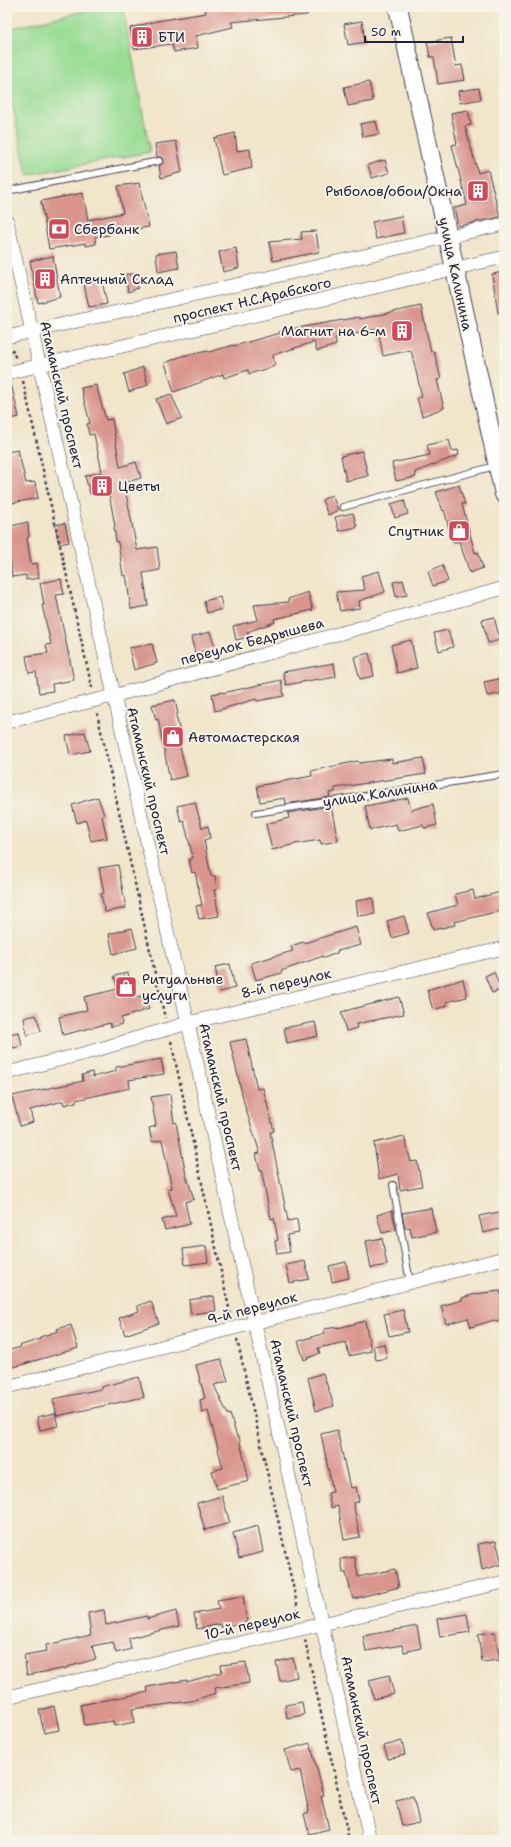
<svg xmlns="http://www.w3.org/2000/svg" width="511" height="1847" font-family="'Shantell Sans',sans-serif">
<rect width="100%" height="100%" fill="#f7f3e8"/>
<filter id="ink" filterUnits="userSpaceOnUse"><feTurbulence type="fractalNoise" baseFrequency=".025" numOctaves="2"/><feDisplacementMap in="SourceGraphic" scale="8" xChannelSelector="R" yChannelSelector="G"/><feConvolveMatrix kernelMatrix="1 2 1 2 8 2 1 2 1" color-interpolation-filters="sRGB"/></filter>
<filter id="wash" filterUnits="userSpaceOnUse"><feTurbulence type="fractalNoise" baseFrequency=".012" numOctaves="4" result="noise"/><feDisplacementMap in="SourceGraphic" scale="16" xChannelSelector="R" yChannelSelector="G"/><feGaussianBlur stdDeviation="0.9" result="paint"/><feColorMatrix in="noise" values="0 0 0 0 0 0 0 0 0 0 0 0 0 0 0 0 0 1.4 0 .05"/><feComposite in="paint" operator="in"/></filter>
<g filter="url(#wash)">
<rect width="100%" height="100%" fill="#f1e5ca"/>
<polygon fill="#99dc94" stroke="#5e7f68" points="101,7 123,7 150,152 27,175 7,79 7,29"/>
<g id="blocks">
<g fill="#d9958e">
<polygon points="215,7 307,7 307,15 231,22 233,27 196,36 198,48 174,52 172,44 134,49 130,28 157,21 206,13 205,10"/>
<polygon points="362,21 365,42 348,45 344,24"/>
<polygon points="451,38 456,66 462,65 465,80 438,84 434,57 430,57 427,42"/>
<polygon points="369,82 373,101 348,106 344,87"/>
<polygon points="479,88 481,99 460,103 458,91"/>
<polygon points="468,110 471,125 465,126 478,173 488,170 500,217 458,226 454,208 467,205 452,145 457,144 451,113"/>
<polygon points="376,121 379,134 363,137 360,124"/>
<polygon points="235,133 237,151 250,149 252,168 222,175 214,138"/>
<polygon points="176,141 182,172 161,178 159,166 162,164 163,161 161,157 157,157 155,144"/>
<polygon points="385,160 389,173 372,178 368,165"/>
<polygon points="139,183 149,227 108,233 109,235 95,237 96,244 86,246 86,243 49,249 41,201 83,193 88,220 123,213 118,186"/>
<polygon points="401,216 404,233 376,239 372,222"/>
<polygon points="316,231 319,252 273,261 269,242 302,239 301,232"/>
<polygon points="236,248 239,268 223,272 219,252"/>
<polygon points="176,251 179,268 158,272 156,254"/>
<polygon points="53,256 60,297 38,303 30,261"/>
<polygon points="504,272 504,312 498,313 492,274"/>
<polygon points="125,274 135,274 138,288 128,292"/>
<polygon points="102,281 107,304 89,307 84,284"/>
<polygon points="421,306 431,352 434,351 441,379 437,380 444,408 422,416 417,398 422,397 411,350 383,356 378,329 335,338 336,345 317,351 314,342 273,355 275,366 249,374 248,370 224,378 223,374 174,392 165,363 182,356 208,351 209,352 234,345 234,346 280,333 280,331 360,317 360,319"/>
<polygon points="143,367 148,385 129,392 124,374"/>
<polygon points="7,383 11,383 19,417 7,420"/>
<polygon points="96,385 106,420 112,419 120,467 136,462 141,478 124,483 137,550 157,547 160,570 143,573 148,606 131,609 126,575 123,576 118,542 116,542 114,527 115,526 108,488 90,494 85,476 102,472 94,434 89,435 87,424 90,423 81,388"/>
<polygon points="171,394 182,418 166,424 156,399"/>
<polygon points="449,440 452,451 458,450 459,455 415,472 416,477 396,481 392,463 430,455 427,445"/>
<polygon points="18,450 26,483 35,482 38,498 7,504 7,452"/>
<polygon points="362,451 368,476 346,481 341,456"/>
<polygon points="459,485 465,504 462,504 475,553 478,552 483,568 470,573 459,541 453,543 444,510 443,511 436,492"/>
<polygon points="332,495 338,510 328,515 322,500"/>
<polygon points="404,500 408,514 395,518 391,504"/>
<polygon points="353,513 357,527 339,531 335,517"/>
<polygon points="28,522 29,537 27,538 31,564 37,563 39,578 26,580 26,575 12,577 7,527"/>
<polygon points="65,523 69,542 59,544 55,525"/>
<polygon points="442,565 448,581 433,586 428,572"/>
<polygon points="379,571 385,592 359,601 360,608 340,611 336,592 365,590 361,576"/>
<polygon points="61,579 64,594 56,595 74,680 52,684 53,691 39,693 36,672 29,673 26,656 48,653 46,645 51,644 42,605 44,605 40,583"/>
<polygon points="403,580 407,595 396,597 393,582"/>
<polygon points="308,592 313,610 274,619 275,622 247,632 249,637 236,640 233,626 258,620 254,605 289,602 288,599"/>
<polygon points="220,597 223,609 207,613 204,601"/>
<polygon points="494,617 500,640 488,643 482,620"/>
<polygon points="448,630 453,647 439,651 434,633"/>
<polygon points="210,632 215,648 195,653 191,637"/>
<polygon points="411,640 417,668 397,673 391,645"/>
<polygon points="152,644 157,663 134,670 129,648"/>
<polygon points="369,653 374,676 360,679 354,657"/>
<polygon points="334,663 336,677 319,680 318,679 286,685 283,672"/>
<polygon points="504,678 504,693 487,696 484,682"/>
<polygon points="281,680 284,696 257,701 256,699 215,711 212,694 223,692 223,693"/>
<polygon points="175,700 178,714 176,715 182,742 179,743 187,776 170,780 158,719 156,720 152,705"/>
<polygon points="85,732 90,751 70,755 66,736"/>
<polygon points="423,758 426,774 335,788 335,792 329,793 330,797 286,804 285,798 260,802 257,786 312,776 311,771 358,761 359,763 392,759 392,763"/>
<polygon points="98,797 104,815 102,816 107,838 91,841 86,820 77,823 72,805"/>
<polygon points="408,798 411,810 433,804 437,825 424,828 423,825 398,831 396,824 370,830 365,806"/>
<polygon points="195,802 202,828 208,826 210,838 204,840 211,876 215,876 217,889 214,890 219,916 199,919 196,906 202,905 195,872 192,873 189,859 193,858 184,821 181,822 177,806"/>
<polygon points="331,806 338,841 321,844 320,840 295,844 272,850 266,824 289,818 288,813"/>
<polygon points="118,865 126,908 105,912 101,894 104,893 99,868"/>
<polygon points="473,890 475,899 504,891 504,910 454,922 455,925 433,930 428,913 458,905 455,894"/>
<polygon points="373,898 375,914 358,916 356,901"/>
<polygon points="404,916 409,933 392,938 387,921"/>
<polygon points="356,927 361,945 337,951 337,953 324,958 323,956 281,971 282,973 256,980 251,963 293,951 291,946 303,942 304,943"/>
<polygon points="132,928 137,948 113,954 109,934"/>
<polygon points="230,964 235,988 220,992 215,967"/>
<polygon points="494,972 501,990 492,993 485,976"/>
<polygon points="128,973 134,998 144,995 149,1009 121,1018 122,1024 111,1027 110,1023 63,1035 59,1017 87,1010 84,997 118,989 114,976"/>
<polygon points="463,979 467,997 446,1002 447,1006 433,1010 427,990"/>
<polygon points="399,997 404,1014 356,1024 357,1028 346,1031 341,1012"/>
<polygon points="36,1015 41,1031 27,1035 24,1018"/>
<polygon points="315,1022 318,1036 287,1043 284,1028"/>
<polygon points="19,1032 22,1046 13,1048 9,1034"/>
<polygon points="246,1039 257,1089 263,1088 274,1131 270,1132 288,1221 297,1219 299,1233 287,1235 290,1252 277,1254 275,1241 278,1240 274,1218 271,1219 261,1169 260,1170 256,1154 260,1153 245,1107 230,1042"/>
<polygon points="161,1059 164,1074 129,1080 130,1088 76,1100 76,1102 64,1105 63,1101 30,1110 33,1122 20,1126 12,1096 83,1081 82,1075 92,1072 93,1077 116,1071 116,1067"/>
<polygon points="170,1094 174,1123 176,1122 186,1175 194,1199 185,1202 190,1224 165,1230 162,1220 176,1216 168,1189 172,1188 162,1140 152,1142 149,1128 156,1126 151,1097"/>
<polygon points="404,1136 411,1162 417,1161 422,1186 400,1190 398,1174 379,1179 374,1143"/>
<polygon points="431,1208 436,1232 412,1237 410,1227 405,1228 402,1213"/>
<polygon points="392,1210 396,1230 382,1233 377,1215"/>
<polygon points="504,1211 504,1228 483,1233 479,1216"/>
<polygon points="382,1238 387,1265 371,1268 366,1241"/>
<polygon points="206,1246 208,1262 185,1265 183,1249"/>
<polygon points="305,1261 309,1279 290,1283 286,1265"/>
<polygon points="346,1262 349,1278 332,1282 329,1266"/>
<polygon points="500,1291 501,1294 504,1294 504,1320 495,1322 494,1320 471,1327 468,1318 446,1324 441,1306 462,1300 462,1298 475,1294"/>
<polygon points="214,1296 216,1311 191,1314 189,1300"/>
<polygon points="151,1301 159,1323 125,1335 119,1318 139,1311 137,1306"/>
<polygon points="403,1310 408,1332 389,1336 384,1314"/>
<polygon points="365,1321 371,1351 349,1356 346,1342 318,1348 320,1353 304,1360 298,1341 325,1333 324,1329 338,1327 338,1328"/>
<polygon points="71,1325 78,1348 7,1369 7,1351 20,1347 19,1346 40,1339 40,1337 58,1331 57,1329"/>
<polygon points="384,1344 387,1358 376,1360 373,1346"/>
<polygon points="221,1359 228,1381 214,1385 228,1415 230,1414 237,1437 239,1437 249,1481 217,1489 212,1471 223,1468 208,1411 202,1413 200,1400 205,1398 196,1365"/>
<polygon points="323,1373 334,1406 316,1411 308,1378"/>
<polygon points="139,1377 144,1397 57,1416 53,1399 101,1389 101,1387"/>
<polygon points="55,1413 58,1426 40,1430 37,1417"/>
<polygon points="337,1430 350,1488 356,1487 359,1501 353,1503 360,1537 344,1540 338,1506 331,1508 328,1493 333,1492 321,1434"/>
<polygon points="222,1496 230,1523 205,1530 197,1503"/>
<polygon points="258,1526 263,1552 239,1558 233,1533"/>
<polygon points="496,1541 502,1564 482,1570 478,1544"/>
<polygon points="355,1557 358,1577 395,1569 399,1587 353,1599 346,1573 343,1573 341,1559"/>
<polygon points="243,1596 247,1622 221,1627 221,1624 197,1629 194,1614 219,1609 217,1600"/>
<polygon points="104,1610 106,1625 147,1616 147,1619 176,1611 179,1626 129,1638 131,1649 116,1653 113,1642 92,1646 96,1659 67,1667 67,1668 27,1675 24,1655 47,1651 46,1645 91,1635 88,1613"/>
<polygon points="467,1614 470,1632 440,1637 437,1619"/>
<polygon points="417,1626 421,1648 404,1652 402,1645 366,1651 363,1636"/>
<polygon points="495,1632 500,1660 482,1662 478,1634"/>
<polygon points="293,1658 297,1677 280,1681 276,1662"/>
<polygon points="246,1662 249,1683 215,1688 216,1693 191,1701 132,1709 135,1722 114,1726 113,1721 85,1725 80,1705 148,1692 147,1687 187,1680 187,1682 222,1672 221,1665"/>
<polygon points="389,1675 394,1694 374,1699 369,1680"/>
<polygon points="302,1702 304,1715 287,1718 285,1705"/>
<polygon points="54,1706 59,1730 44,1733 39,1710"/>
<polygon points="402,1741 405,1755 388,1759 384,1746"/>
<polygon points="310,1743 324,1795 321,1796 329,1829 309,1834 304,1814 309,1812 300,1770 291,1772 285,1750"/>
<polygon points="413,1797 419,1822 402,1826 396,1801"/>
</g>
</g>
</g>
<g filter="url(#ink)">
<use href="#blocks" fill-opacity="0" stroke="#413f50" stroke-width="1"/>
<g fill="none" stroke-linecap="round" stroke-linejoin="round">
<g stroke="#413f50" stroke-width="8">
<g id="lane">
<polyline points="7,191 159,161"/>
<polyline points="343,507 495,466"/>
<polyline points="256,813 504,774"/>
<polyline points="393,1185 410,1283"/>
</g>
</g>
<g stroke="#413f50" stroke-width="14">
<g id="street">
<polyline points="7,221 188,1023 370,1840"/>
<polyline points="7,337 504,224"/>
<polyline points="7,373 504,257"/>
<polyline points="7,722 113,696 504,588"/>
<polyline points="7,1073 86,1053 188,1023 504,948"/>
<polyline points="7,1387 504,1258"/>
<polyline points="7,1697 504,1582"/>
</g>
</g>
<g stroke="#413f50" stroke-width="20">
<polyline id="secondary" points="398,7 504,494"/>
</g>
<g stroke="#413f50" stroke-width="2.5" stroke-dasharray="3 3" stroke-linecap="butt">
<polyline points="12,349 16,359"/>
<polyline points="7,354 13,352"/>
<polyline points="23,381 92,688"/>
<polyline points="97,713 165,1018"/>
<polyline points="171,1041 231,1317"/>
<polyline points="237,1339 300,1617"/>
<polyline points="305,1640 349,1840"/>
</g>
<use href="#lane" stroke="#fff" stroke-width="6"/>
<use href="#street" stroke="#fff" stroke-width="13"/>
<use href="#secondary" stroke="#fff" stroke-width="18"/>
</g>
</g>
<defs>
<g id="building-square" transform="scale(1.15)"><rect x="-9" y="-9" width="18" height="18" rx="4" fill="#d1495b" stroke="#f7f3e8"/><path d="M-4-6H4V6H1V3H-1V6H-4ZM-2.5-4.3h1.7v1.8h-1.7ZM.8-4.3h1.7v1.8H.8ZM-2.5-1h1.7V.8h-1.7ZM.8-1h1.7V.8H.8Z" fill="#fff"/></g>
<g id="bank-square" transform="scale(1.15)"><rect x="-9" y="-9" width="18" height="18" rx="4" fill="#d1495b" stroke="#f7f3e8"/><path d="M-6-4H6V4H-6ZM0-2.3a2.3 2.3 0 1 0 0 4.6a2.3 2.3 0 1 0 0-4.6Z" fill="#fff"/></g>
<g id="shop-square" transform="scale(1.15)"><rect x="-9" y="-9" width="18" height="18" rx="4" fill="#d1495b" stroke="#f7f3e8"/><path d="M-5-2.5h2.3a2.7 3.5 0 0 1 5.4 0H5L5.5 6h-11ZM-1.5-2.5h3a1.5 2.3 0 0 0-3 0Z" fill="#fff"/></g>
</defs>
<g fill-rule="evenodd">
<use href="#building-square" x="142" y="37"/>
<use href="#building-square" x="478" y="191"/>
<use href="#bank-square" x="59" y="229"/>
<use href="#building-square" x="45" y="279"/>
<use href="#building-square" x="402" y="331"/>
<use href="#building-square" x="102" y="486"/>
<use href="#shop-square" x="459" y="531"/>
<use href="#shop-square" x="173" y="737"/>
<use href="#shop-square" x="126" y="987"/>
</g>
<g text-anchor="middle" stroke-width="4" stroke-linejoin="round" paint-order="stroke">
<g font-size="14" fill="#22223b" stroke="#f7f3e8" text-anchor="start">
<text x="158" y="42">БТИ</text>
<text x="462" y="196" text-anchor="end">Рыболов/обои/Окна</text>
<text x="74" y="234">Сбербанк</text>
<text x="60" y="284">Аптечный Склад</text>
<text x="386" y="336" text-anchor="end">Магнит на 6-м</text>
<text x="118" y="491">Цветы</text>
<text x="444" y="536" text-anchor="end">Спутник</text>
<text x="188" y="742">Автомастерская</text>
<text x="142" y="984">Ритуальные<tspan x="142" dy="16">услуги</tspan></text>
</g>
<g font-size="14" fill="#22223b" stroke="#f7f3e8">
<text transform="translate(456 274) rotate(78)" y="5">улица Калинина</text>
<text transform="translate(252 300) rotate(-13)" y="5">проспект Н.С.Арабского</text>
<text transform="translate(62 395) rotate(77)" y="5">Атаманский проспект</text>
<text transform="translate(252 641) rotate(-15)" y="5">переулок Бедрышева</text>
<text transform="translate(149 781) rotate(77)" y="5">Атаманский проспект</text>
<text transform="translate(380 793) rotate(-9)" y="5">улица Калинина</text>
<text transform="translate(286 983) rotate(-13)" y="5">8-й переулок</text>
<text transform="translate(221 1097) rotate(77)" y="5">Атаманский проспект</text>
<text transform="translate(252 1308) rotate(-15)" y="5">9-й переулок</text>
<text transform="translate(292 1413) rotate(77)" y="5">Атаманский проспект</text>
<text transform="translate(252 1624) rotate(-13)" y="5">10-й переулок</text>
<text transform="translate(362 1730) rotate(78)" y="5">Атаманский проспект</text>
</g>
</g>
<rect width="511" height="1847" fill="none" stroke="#f7f3e8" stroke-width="24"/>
<path d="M365 36v6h98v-6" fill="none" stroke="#22223b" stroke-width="2"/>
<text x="371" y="36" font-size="12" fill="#22223b" stroke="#f7f3e8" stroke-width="3" paint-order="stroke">50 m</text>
</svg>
